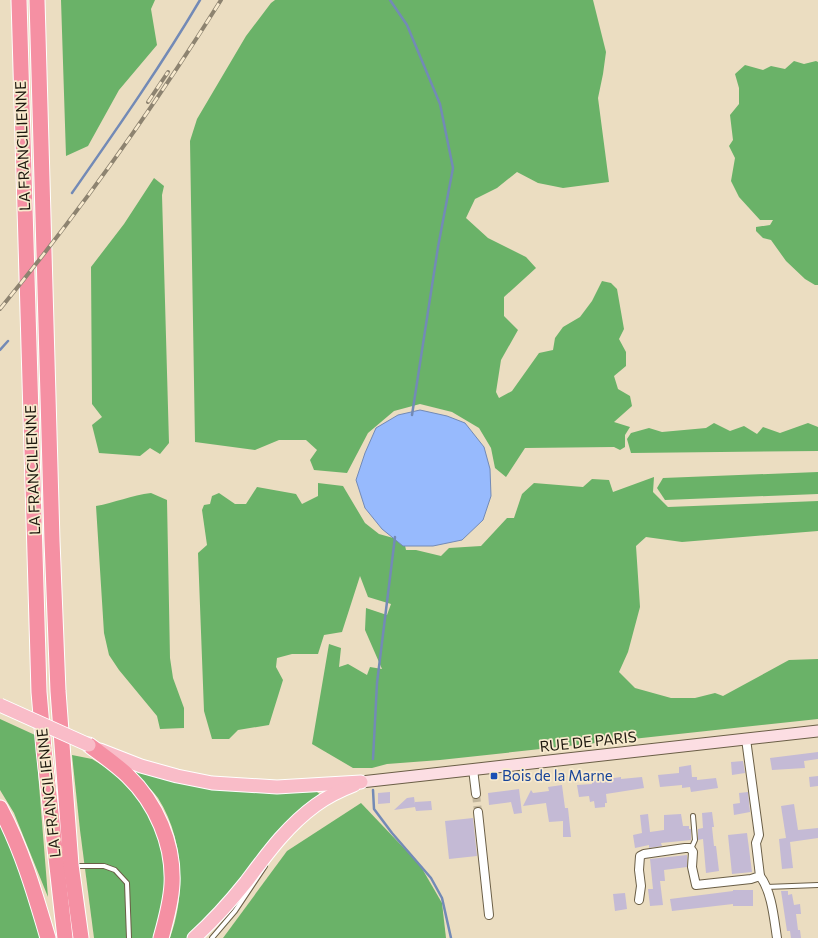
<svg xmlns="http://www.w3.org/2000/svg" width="818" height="938" font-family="Commissioner,sans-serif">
<rect width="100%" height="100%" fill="#ebddc1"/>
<g fill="#6ab268">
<polygon points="61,0 155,0 151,9 157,45 119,90 88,146 66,156"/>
<polygon points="275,0 593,0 606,52 603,74 598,98 609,182 563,188 538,183 517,172 497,188 475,199 466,218 488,238 526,257 536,268 504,297 504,316 518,330 501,360 496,392 499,398 512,391 539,353 553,350 555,338 563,327 580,317 592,301 602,281 611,283 617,289 624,329 619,339 626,352 626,366 614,376 618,389 630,396 632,406 614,422 630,427 625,435 625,447 620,450 614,447 525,448 506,477 495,468 491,448 479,428 452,412 420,404 394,411 368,433 347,473 314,470 310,460 317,450 306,440 279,440 255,450 195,442 190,141 197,119 246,36 271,3"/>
<polygon points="794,61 804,64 816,61 818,62 818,285 815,285 805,279 786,261 771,240 763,238 756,231 756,227 770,225 773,220 760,220 739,197 731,181 735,158 729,146 733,140 730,115 739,104 739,88 735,74 745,65 763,70 771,66 785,69"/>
<polygon points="154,178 164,186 162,195 169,443 160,454 150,448 140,456 99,453 92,425 102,417 92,404 91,267 124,224"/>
<polygon points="714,423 730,431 744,426 757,434 763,427 780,433 808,423 818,427 818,451 631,453 627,439 631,433 649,428 662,432 706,428"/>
<polygon points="818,472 818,494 665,500 657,488 663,478"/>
<polygon points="654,477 653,492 668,507 818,501 818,531 682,542 646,537 636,546 640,607 628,652 619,672 635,688 671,698 695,698 715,693 723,696 789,660 818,659 818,719 440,760 387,764 372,768 353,768 312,744 329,644 341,648 339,667 348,664 367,675 370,667 382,669 365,630 366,608 387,615 391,604 368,597 360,576 342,632 324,635 318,654 292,654 277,658 276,667 283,680 269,725 238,730 229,739 212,739 204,711 198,553 207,545 202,510 204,505 210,504 212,496 219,493 235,504 246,504 257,487 296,494 302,504 318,496 318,483 343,486 365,523 379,534 404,541 406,550 416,550 441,556 449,548 481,546 507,518 514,518 522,494 534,483 583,487 592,479 609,480 613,492"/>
<path d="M151 493 167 500 170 658 173 678 184 708V728L160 729 157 716 119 670 109 655 104 633 96 506C114 503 132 495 151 493Z"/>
<polygon points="0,719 35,735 48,897 14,813 0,790"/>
<polygon points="72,755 92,759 115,773 139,799 160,831 166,877 162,909 153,938 94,938 80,830"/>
<path d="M124 762C147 770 170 780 194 785 234 794 276 793 317 792L321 795 188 938H170C186 893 184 839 158 798 150 787 134 773 124 762Z"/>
<polygon points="361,803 420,865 442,903 446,938 223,938 287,851"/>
<polygon points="0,819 44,938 0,938"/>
</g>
<polygon fill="#97bafd" stroke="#738ab6" points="420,410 447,416 465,423 484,447 490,469 491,496 483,520 462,540 433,546 403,546 382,529 365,508 356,480 365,453 376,428 398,415"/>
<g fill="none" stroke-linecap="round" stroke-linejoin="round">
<g stroke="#738ab6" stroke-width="2.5">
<polyline points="390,0 407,25 440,104 453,168 438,247 412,415"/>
<path d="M72 193C116 130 161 66 200 0"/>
<polyline points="0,350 8,341"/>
<polyline points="373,759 377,683 395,537"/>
<polyline points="373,790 374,809 392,833 431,878 442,898 451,938"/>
</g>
</g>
<g fill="#c4bad5">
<polygon points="818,752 818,759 804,761 805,768 772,770 770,758"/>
<polygon points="743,761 745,773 732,775 731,762"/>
<polygon points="691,765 692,777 697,777 697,780 716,778 718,788 691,792 690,787 682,788 682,785 660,787 658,775 679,773 679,767"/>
<polygon points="818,776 818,786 810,787 809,777"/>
<polygon points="621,777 621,779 642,777 644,788 606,794 607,803 605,803 605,807 595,808 594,801 590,802 589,796 579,797 577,785 592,784 592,781"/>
<polygon points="562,785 565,808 568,808 571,837 563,837 563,821 549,822 546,803 523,806 531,790 533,793 549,791 548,787"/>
<polygon points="519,789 522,813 514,814 511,802 489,805 488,793"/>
<polygon points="390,792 390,803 378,804 378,793"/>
<polygon points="748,792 750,812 734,815 733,804 740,803 739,793"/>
<polygon points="414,797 415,804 415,802 431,801 432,810 416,811 415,807 394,810 407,798"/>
<polygon points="794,804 798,830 818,828 818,838 790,842 793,868 782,869 779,839 786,838 781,806"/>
<polygon points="712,812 714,827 712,827 714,846 716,846 719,871 706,873 703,839 698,840 698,829 703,828 702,813"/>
<polygon points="648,814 650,832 664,830 664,815 681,814 683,826 689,826 689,829 691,829 691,840 661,843 662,846 649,848 649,845 635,848 633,835 642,833 640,815"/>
<polygon points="473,818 477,856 449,859 445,821"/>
<polygon points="747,833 752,872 732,874 728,835"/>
<polygon points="687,855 687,867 664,870 665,881 660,881 663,905 650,906 648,889 653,889 650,859"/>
<polygon points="733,890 753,890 753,906 733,906 733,904 672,911 670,899 733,891"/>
<polygon points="781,891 788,891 788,895 792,894 794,905 800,904 801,914 796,914 798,930 800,930 801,938 791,938 790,931 787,931"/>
<polygon points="625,893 627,909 615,911 613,894"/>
</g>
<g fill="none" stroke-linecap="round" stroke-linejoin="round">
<polyline stroke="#c2b69d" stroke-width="8" stroke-dasharray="8 4" stroke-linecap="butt" points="476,794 478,812"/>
<g stroke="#6a5e46" stroke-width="6">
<g id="service">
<polyline points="691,849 695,840 693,816"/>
<polyline points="75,866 104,866 115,870 127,883 129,938"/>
<polyline points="766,887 818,885"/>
<polyline points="212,938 235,911 265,866"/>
</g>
</g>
<g stroke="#6a5e46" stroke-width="10">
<g id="minor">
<polyline points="473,769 476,794"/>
<polyline points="478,812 489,915"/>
<path d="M760 876C772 892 774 919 777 938"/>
<polyline points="639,900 641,886 639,870 640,856 644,854 685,848 690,848 693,852 692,867 696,885 751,879 760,876 756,843 759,835 746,739"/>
</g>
</g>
<g stroke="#6a5e46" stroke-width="13">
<polyline id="secondary" points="361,782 818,731"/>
</g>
<g stroke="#fff" stroke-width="15">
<g id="primary">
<polyline points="100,750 141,766 177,776 212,783 277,787 361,782"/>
<path d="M194 938C213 921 230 902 246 882 267 854 287 826 316 805 327 797 341 790 354 785"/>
</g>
</g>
<g stroke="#fff" stroke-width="17">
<g id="motorway">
<polyline points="19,0 39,692 44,750 65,938"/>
<polyline points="37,0 52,541 58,691 71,865 81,938"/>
<path d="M89 745C102 755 117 765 128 776 156 803 174 844 172 884 171 903 166 920 161 938"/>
<path d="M0 808C22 849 35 894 48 938"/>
</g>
</g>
<use href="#service" stroke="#fff" stroke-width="4"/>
<use href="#minor" stroke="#fff" stroke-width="8"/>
<use href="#secondary" stroke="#fcdee3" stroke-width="11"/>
<use href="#primary" stroke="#f9bcc8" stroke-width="13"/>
<use href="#motorway" stroke="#f590a3" stroke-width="15"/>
<g stroke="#8d8370" stroke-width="4">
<g id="rail">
<polyline points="148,102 168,72"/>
<path d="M0 309C80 211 154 107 221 0"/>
</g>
</g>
<use href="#rail" stroke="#f8eace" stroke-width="2.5" stroke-dasharray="8" stroke-linecap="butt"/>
<g stroke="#fff" stroke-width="15" stroke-linecap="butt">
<polyline id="primary-bridge" points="0,705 89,745"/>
</g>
<use href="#primary-bridge" stroke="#f9bcc8" stroke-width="13"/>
</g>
<rect fill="#1a4fb4" stroke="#f8eace" stroke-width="1.5" x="490" y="772" width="8" height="8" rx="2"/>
<g text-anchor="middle" stroke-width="3.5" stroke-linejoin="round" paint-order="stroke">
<g font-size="15" fill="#1e190f" stroke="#f8eace">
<text transform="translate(23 146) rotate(-92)" y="5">LA FRANCILIENNE</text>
<text transform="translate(33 470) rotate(-92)" y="5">LA FRANCILIENNE</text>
<text transform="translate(588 742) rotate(-6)" y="5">RUE DE PARIS</text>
<text transform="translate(49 793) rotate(-96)" y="5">LA FRANCILIENNE</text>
</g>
<g font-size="15" fill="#164399" stroke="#f8eace" text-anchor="start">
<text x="502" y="781">Bois de la Marne</text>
</g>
</g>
</svg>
